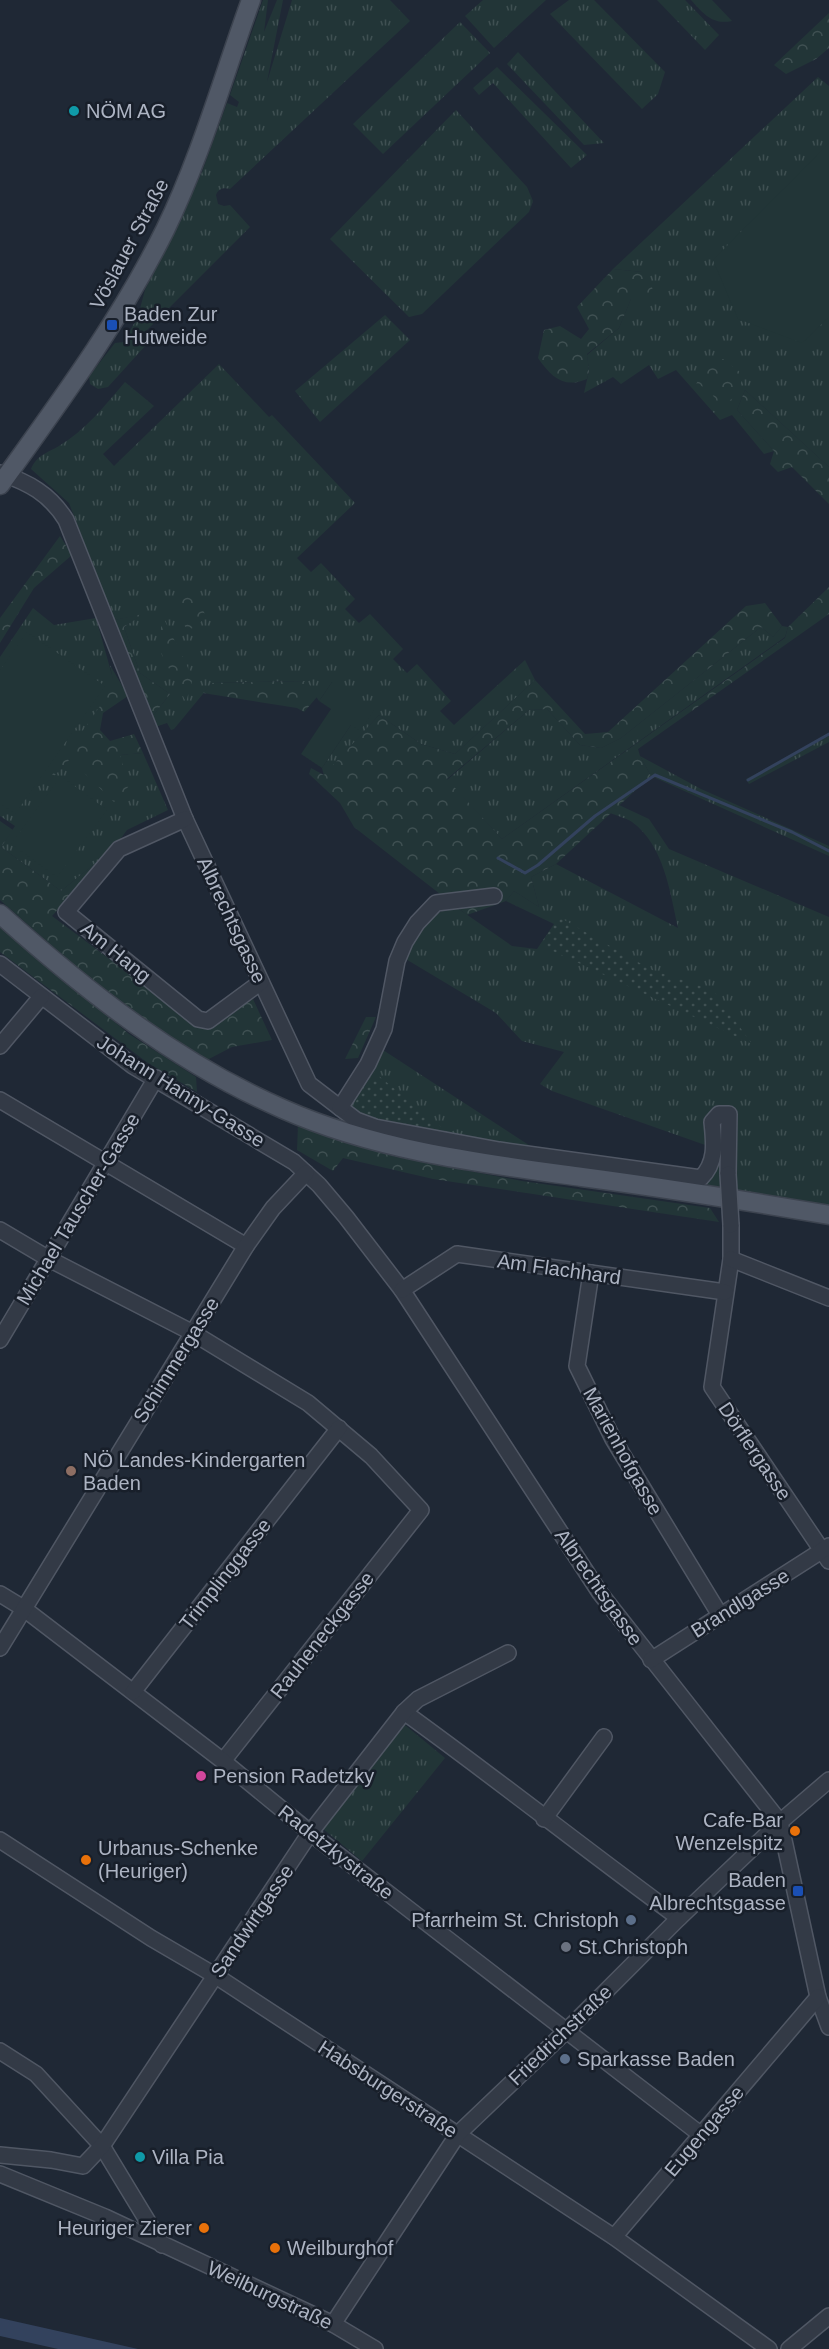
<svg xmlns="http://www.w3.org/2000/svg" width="829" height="2349" font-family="Arial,sans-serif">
<defs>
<pattern id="grass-tufts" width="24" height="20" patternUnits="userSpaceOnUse" patternTransform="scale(1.5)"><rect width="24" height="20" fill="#223537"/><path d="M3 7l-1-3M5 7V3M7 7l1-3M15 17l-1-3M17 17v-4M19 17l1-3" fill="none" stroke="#3f5052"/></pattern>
<pattern id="forest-crowns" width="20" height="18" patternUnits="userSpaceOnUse" patternTransform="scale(1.5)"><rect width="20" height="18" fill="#223537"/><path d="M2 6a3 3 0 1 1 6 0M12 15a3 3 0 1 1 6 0" fill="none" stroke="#3f5052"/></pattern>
<pattern id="garden-dots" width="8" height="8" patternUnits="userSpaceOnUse" patternTransform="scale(1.5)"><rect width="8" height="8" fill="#223537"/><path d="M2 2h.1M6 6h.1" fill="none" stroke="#3f5052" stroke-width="1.8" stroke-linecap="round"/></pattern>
</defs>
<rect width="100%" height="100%" fill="#1f2835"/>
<g fill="url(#grass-tufts)">
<path d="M263 0H268L264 32 277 0H283L267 82 292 0H390L410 21 230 189C223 187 218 189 216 195L218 204 224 206 230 205 250 227 139 338 146 345 108 387 98 389 90 384 89 376 115 343 124 342 138 316 145 290 202 172 227 103 237 107 239 102 230 95Z"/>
<polygon points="483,0 546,0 494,48 465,16"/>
<polygon points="569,0 594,0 665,72 658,94 642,109 550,14"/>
<polygon points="657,0 685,0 719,35 705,50"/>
<path d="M691 0H712L732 21C712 25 704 14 691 0Z"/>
<polygon points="460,22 490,53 383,154 353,124"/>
<polygon points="518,52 604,143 584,145 507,64"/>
<polygon points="497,67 587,155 571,168 493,83 479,95 473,88"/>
<polygon points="818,77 829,86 829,467 745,390 737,410 774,451 764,454 732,415 720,420 676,370 658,379 649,365 621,384 613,377 584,393 589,371 587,355 619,328 642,272 613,269"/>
<polygon points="456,110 527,187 533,201 529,212 422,314 409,317 330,239"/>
<polygon points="385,315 410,340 320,422 295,391"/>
<path d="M219 364 269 417 272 415 355 503 297 558 311 572 321 563 355 599 345 609 359 623 370 614 403 649 393 659 407 673 417 664 451 701 440 711 454 725 525 660 535 680 455 754 421 744 379 715 324 776 322 768 351 725 332 682 319 701 306 681 212 683 174 729 171 730 167 723 155 727 152 717 170 694 140 673 124 627 141 615 114 620 69 503 31 469C37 455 47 453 59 446 86 430 105 405 125 382L154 406 103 454 114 466Z"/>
<polygon points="33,608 54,625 96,618 115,686 47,783 70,759 143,753 168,810 127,830 113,849 61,891 1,847 15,826 0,816 0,657"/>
<polygon points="782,626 788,627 785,637 502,839 447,780 529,710 547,709 580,745 601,748 621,738 761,627 773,637"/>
<polygon points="829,736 829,742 749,784 746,779"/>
<polygon points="640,756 701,789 829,846 829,856 651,776"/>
<path d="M619 805 649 819 669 849 829 917V1209L341 1124 383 1050 538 1151 703 1171 708 1146 552 1091 540 1084 564 1052 522 1041 496 1013 404 958 424 921 453 905 512 946 537 949 554 924 506 901 514 891 539 907 531 877 556 864 678 928C670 892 664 845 632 822 626 818 617 816 610 813Z"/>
<polygon points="405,1725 445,1758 362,1861 322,1828"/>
</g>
<g fill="url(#forest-crowns)">
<polygon points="829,13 829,48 816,59 786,74 774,65"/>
<path d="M613 269 642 272 651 283 654 295 631 299 619 328 587 354 589 371 587 379C564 389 551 377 538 358L544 330 560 326 581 339 589 329 577 307Z"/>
<polygon points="723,359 744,375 736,396 720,407 709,389 696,384 711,361"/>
<polygon points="745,390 829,467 829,504 792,467 778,472 770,464 774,451 737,410"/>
<polygon points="60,536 72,555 34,588 0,643 0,618"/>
<polygon points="829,587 829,614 638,749 640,756 651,776 556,864 531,877 539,907 514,891 506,901 467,915 354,827 340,803 309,774 311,768 324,775 379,715 421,744 455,754 535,680 585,734 608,732 746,606 765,603 782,626 773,637 761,627 621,738 601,748 580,745 547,709 529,710 447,779 502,839 785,638 788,627"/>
<polygon points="195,590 206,617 194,628 186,629 176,604 183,591"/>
<polygon points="161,613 193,678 186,702 161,653"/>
<polygon points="143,614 124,627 140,673 170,694 152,717 114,620"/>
<polygon points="110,665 128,696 103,713 100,730 110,741 134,734 143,753 120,755 129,786 114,802 70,759 43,788 114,686"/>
<polygon points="307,681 317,697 304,712 297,708 203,693 212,683"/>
<polygon points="0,821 13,830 1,847 61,891 113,849 52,916 203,1029 253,999 272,1040 232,1047 205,1061 154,1027 76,967 0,900"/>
<polygon points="0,926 129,1034 196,1077 197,1092 148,1063 0,952"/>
<polygon points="366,1017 376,1017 358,1058 345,1059"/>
<polygon points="298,1126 396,1157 522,1181 710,1208 719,1222 433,1179 343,1158 333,1171 297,1150"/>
</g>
<g fill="url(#garden-dots)">
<polygon points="559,917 652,970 713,990 752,1044 540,945"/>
<polygon points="374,1072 456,1139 359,1117 353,1109 358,1097"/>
</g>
<g fill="#223537">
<polygon points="829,143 829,317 802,343 738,319 713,260"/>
<polygon points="27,632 105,686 15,814 0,803 0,670"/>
<polygon points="332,682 374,710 360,731 351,725 322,768 301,754 331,709 319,701"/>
<polygon points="61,776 107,810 57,877 11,844"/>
</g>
<polygon fill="#33425d" points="0,2318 138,2349 58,2349 0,2336"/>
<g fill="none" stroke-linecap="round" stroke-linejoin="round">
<g stroke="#33425d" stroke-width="3">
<polyline points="748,780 829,734"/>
<polyline points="498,858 525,873 538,865 595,816 655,775 792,832 829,851"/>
</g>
<g stroke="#505764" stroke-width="18">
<g id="minor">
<path d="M0 473C28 482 50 494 66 520L185 819 309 1084 356 1120 375 1127 499 1150 701 1178C717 1162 714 1142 712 1122L719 1114H729L728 1174"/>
<polyline points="185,819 119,849 66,912 198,1019 208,1021 261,982"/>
<polyline points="0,964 133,1066 294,1162 319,1185 346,1217 402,1290 600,1593 780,1822 818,1997 829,2027"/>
<polyline points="0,1046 41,997"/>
<polyline points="0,1100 246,1246"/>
<polyline points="340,1108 368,1064 384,1029 397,961 405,942 417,923 436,903 494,896"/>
<polyline points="731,1225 731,1259 712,1387 829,1561"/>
<polyline points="0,1230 49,1259 193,1333 308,1403 371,1456 421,1510 223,1761"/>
<polyline points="731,1259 829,1298"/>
<polyline points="591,1273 577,1366 613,1439 720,1615"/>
<polyline points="402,1290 457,1254 725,1292"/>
<polyline points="0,1340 156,1078"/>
<polyline points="0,1594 23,1608 223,1761 318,1839 700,2134"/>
<polyline points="0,1648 246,1246 273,1208 306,1173"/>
<polyline points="651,1660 829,1546"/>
<polyline points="133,1692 339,1428"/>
<path d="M404 1712C497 1779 586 1850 679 1918"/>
<polyline points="544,1819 604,1737"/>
<polyline points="0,1840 151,1938 216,1976 614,2237 769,2349"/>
<polyline points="0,2051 36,2074 102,2146 162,2245"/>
<polyline points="0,2155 51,2160 83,2166 102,2146 310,1833 404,1712 418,1699 508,1653"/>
<polyline points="0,2174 105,2217 333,2324 375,2349"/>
<polyline points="614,2237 818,1997"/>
<polyline points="333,2324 458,2134 566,2031 679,1918 780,1822 829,1780"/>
<polyline points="789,2349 829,2316"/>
</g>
</g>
<g stroke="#3c434f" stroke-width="21">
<g id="major">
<path d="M0 485C59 403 120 321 165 230 201 156 223 77 251 0"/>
<path d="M0 914C86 991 177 1063 283 1109 378 1151 480 1163 582 1177 665 1188 747 1201 829 1215"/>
</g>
</g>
<use href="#minor" stroke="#333a46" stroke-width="15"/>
<use href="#major" stroke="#505866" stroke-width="18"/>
<g stroke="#505764" stroke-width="18" stroke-linecap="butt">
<polyline id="minor-bridge" points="728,1174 731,1225"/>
</g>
<use href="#minor-bridge" stroke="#333a46" stroke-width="15"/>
</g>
<g fill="#0f9aa8" stroke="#181f2a" stroke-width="2">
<circle cx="74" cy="111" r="6"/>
<circle cx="140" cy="2157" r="6"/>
</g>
<g fill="#1a4fb4" stroke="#181f2a" stroke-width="2">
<rect x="106" y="319" width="12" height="12" rx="3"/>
<rect x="792" y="1885" width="12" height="12" rx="3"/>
</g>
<circle fill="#8d6e63" stroke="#181f2a" stroke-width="2" cx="71" cy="1471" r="6"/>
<circle fill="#d1479c" stroke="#181f2a" stroke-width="2" cx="201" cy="1776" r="6"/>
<g fill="#e8710a" stroke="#181f2a" stroke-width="2">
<circle cx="795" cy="1831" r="6"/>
<circle cx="86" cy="1860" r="6"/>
<circle cx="204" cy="2228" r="6"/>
<circle cx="275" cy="2248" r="6"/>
</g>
<g fill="#5c6f8a" stroke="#181f2a" stroke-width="2">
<circle cx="631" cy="1920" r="6"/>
<circle cx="565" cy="2059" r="6"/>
</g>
<circle fill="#6b7280" stroke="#181f2a" stroke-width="2" cx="566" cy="1947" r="6"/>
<g text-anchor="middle" stroke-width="5" stroke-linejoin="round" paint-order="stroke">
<g font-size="20" fill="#adb4c3" stroke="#181f2a" text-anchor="start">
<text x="86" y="118">NÖM AG</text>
<text x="124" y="321">Baden Zur<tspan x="124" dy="23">Hutweide</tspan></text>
<text x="83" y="1467">NÖ Landes-Kindergarten<tspan x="83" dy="23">Baden</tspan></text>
<text x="213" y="1783">Pension Radetzky</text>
<text x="783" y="1827" text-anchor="end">Cafe-Bar<tspan x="783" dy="23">Wenzelspitz</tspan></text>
<text x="98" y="1855">Urbanus-Schenke<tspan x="98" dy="23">(Heuriger)</tspan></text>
<text x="786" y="1887" text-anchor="end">Baden<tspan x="786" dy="23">Albrechtsgasse</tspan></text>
<text x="619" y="1927" text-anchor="end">Pfarrheim St. Christoph</text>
<text x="578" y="1954">St.Christoph</text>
<text x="577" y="2066">Sparkasse Baden</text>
<text x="152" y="2164">Villa Pia</text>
<text x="192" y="2235" text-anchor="end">Heuriger Zierer</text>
<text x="287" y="2255">Weilburghof</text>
</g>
<g font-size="20" fill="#adb4c3" stroke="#181f2a">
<text transform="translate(129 244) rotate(-62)" y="7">Vöslauer Straße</text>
<text transform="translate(232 920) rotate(65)" y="7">Albrechtsgasse</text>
<text transform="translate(116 952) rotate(39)" y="7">Am Hang</text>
<text transform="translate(181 1091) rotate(32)" y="7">Johann Hanny-Gasse</text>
<text transform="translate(78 1209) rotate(-59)" y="7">Michael Tauscher-Gasse</text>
<text transform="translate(559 1269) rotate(8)" y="7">Am Flachhard</text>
<text transform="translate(176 1360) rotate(-58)" y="7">Schimmergasse</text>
<text transform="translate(623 1451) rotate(61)" y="7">Marienhofgasse</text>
<text transform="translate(755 1451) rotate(56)" y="7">Dörflergasse</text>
<text transform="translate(225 1574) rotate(-52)" y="7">Trimplinggasse</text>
<text transform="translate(599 1587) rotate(55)" y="7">Albrechtsgasse</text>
<text transform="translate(740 1603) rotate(-32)" y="7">Brandlgasse</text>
<text transform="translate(322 1635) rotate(-52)" y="7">Rauheneckgasse</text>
<text transform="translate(336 1852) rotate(38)" y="7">Radetzkystraße</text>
<text transform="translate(252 1921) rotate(-56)" y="7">Sandwirtgasse</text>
<text transform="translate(560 2035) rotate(-44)" y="7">Friedrichstraße</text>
<text transform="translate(388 2089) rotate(33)" y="7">Habsburgerstraße</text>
<text transform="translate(704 2131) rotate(-50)" y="7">Eugengasse</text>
<text transform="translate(270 2295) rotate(25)" y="7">Weilburgstraße</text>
</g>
</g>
</svg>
